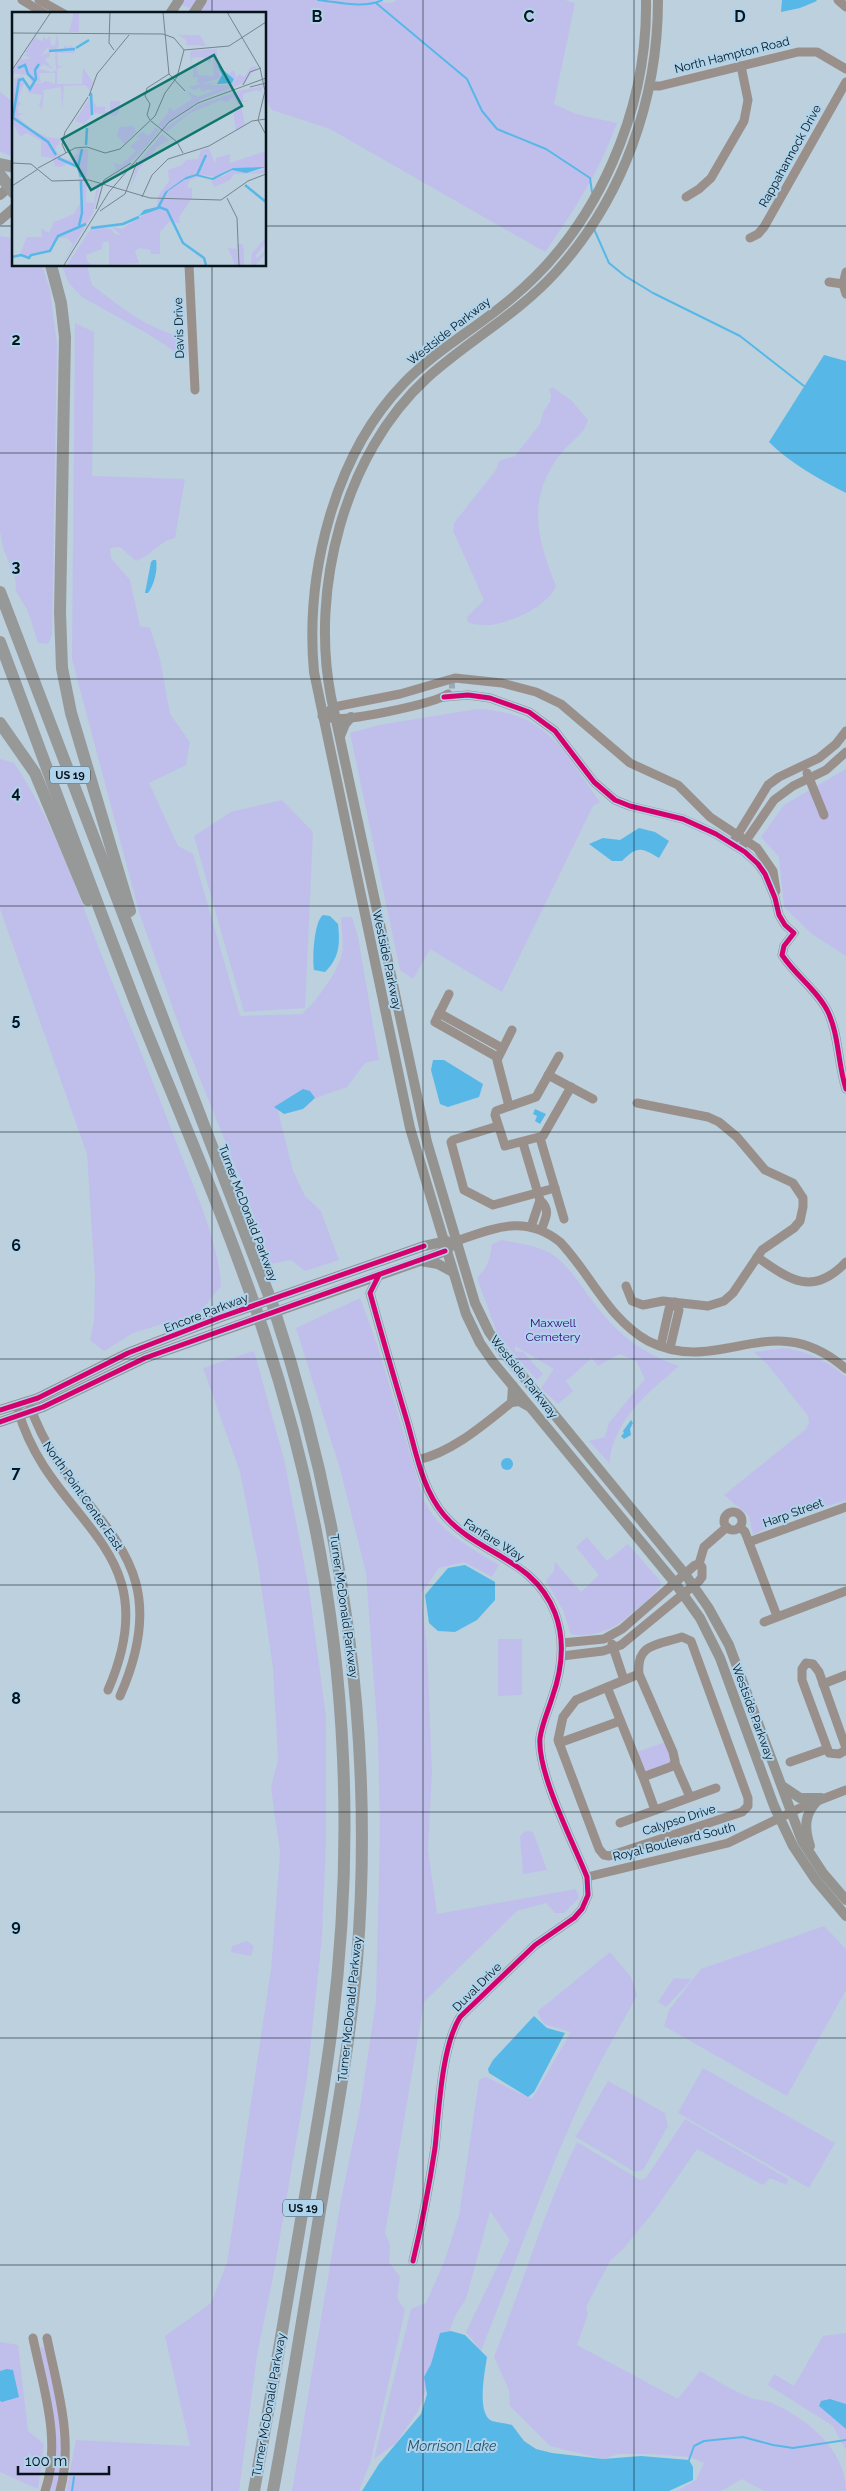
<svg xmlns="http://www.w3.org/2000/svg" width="846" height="2491" font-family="Raleway,sans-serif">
<rect width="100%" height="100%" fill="#bcd0dd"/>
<g fill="#c0bfec">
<path d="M171 0H371L391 3 397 0H565L575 3 554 104 576 114 617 123C600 170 574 211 545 252L330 129 272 110 265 99V14H202Z"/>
<polygon points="0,92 14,103 14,158 0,151"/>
<polygon points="0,236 14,238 14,265 42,265 50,290 57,344 52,635 48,644 38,643 28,611 16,591 15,578 3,548 0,531"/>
<path d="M62 265H87L92 285C118 305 151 332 185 337L187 355 177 353 148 334 82 297 68 282Z"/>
<path d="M75 323 94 332 92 476 185 479 175 538C161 540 152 555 136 561L120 547 110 548 111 558 130 580 140 626 150 628 160 659 170 714 190 742 186 765 149 783 178 846 193 854 240 1016 302 1014C317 1000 341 969 343 948 343 938 341 927 341 917H352L358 937 379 1060 365 1063 347 1087 278 1111 293 1171 305 1196 321 1211 339 1260 305 1271 291 1260 271 1264 244 1188 182 1034 139 912 72 659Z"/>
<path d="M552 387 571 400 588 420C585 434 570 442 562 452 526 498 536 536 556 586 549 604 518 619 500 623 491 626 481 625 472 624L468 622 467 617 484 600 453 531 454 523 496 470 499 461 515 456 540 424 543 412 550 402 551 395 549 390Z"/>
<path d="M477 709C548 712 563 751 600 802L593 806 502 992 430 949 413 979 400 970 350 733 379 725Z"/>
<path d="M0 759 14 763C54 822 78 893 103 959 127 1019 152 1078 175 1139 191 1182 219 1240 221 1286L201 1311 181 1321 163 1324 133 1333 104 1351 90 1340 94 1321 95 1279 87 1154 0 909Z"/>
<polygon points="846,769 846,956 812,934 784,907 779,857 761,837 784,805"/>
<polygon points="282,800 313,832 305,1008 244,1012 194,836 231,812"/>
<path d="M502 1240C516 1243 533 1245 546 1251 569 1262 581 1288 597 1307 621 1337 642 1353 679 1366 646 1395 615 1418 609 1463L589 1441 605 1437 609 1423 645 1379 636 1361 619 1354 598 1366 592 1358 566 1381 573 1391 558 1404 541 1388 554 1369 515 1346V1351L523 1352 543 1374 537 1380 498 1336 477 1278C488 1267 490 1259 492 1244Z"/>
<path d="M360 1298 378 1347 424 1500C438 1531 471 1548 499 1565L492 1577 464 1562 439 1568 421 1594 427 1648 432 1771 428 1849 437 1914 576 1889 579 1898 564 1913H555L546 1903 517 1911 424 2002 385 2233 390 2245 389 2262 400 2277 397 2298 405 2310 371 2460 359 2491H292L341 2200 360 2108 376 2001 380 1832 378 1737 366 1573 340 1469 296 1328Z"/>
<path d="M784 1348C809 1352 826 1360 846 1377V1500L782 1521 753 1535 749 1516 724 1495 806 1429 809 1423 808 1416 768 1365 754 1352Z"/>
<polygon points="254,1351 284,1459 309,1589 326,1717 326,1837 322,1937 307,2078 273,2277 257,2355 239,2491 66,2491 76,2440 190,2446 165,2336 211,2303 227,2263 271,1969 280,1853 271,1787 278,1760 273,1668 257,1558 240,1472 203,1368"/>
<path d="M587 1537 607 1561 628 1544 660 1581 661 1585C655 1595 625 1620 615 1626 604 1632 581 1639 570 1633L564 1612 546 1581 554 1571 555 1562 581 1592 599 1575 576 1547Z"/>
<polygon points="498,1639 522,1639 522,1695 498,1696"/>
<polygon points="665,1742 673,1763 645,1773 637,1752"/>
<polygon points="527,1831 533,1832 547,1870 523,1874 520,1837 523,1833"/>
<polygon points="824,1926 846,1949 846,1990 787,2096 664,2026 669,2010 701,1969"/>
<polygon points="247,1941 254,1946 251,1956 231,1952 232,1946"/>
<path d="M610 1952 631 1977 637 1995C618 2031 597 2066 580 2103 543 2184 514 2268 481 2351L466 2332 510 2240 490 2211 466 2299 456 2314 418 2411 397 2442 374 2459 411 2309 426 2303 444 2262 459 2216 479 2080 486 2077 532 2099 571 2032 544 2024 537 2012Z"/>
<polygon points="674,1978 692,1979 666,2007 658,2002"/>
<polygon points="703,2068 835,2143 809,2188 678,2113"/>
<polygon points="608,2081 665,2113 668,2126 643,2170 635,2172 576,2137"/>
<path d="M685 2119 788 2179 787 2185 770 2178 763 2185 697 2149 654 2211 624 2248 610 2261 586 2307 588 2314 577 2345 678 2399 700 2371C716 2380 733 2391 751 2398 757 2400 764 2400 770 2402 806 2418 846 2449 846 2491H764L742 2479 721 2491H677L696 2480 704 2463 690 2457 650 2454H619L603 2459 550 2446 510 2406 509 2390 494 2357C522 2286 544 2211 577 2142L640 2180 646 2178Z"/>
<polygon points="846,2333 846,2450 833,2426 768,2385 774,2374 794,2386 823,2336"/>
<polygon points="0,2342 18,2345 28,2431 44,2444 38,2489 0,2472"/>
<path d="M41 2347 46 2348C55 2395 69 2443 56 2491H49C63 2444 49 2399 39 2352Z"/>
</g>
<g fill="#57b8e8">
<polygon points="782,0 816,0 817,1 800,8 781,12"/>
<path d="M824 355 846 361V493C819 479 791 464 769 442Z"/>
<path d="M153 560H156C158 570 154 585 148 593H145L151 562Z"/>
<path d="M639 828 655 832 669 841 659 858C641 847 637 846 622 861H612L589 844 603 838 620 840Z"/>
<path d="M323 915 330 916 338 924C340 943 340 957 325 972L314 970C312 959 314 921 323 915Z"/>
<polygon points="433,1060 444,1060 483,1084 479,1097 448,1107 440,1104 431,1070"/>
<polygon points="303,1089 310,1091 315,1098 303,1109 284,1114 274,1107"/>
<polygon points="535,1109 546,1114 540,1124 535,1121 537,1116 533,1114"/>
<polygon points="631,1420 633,1423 630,1429 631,1435 624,1439 621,1436 624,1433 623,1431"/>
<circle cx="507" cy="1464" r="6"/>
<polygon points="465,1565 495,1582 495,1600 477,1620 455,1632 438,1631 429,1623 425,1595 448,1568"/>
<polygon points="534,2016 547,2028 565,2033 534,2092 528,2097 489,2073 488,2069 493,2060"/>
<path d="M451 2331 465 2335 487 2357C485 2371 476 2414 492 2421 498 2423 505 2423 512 2425L524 2441 536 2449 552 2453 603 2459 641 2456 689 2460 693 2467V2480L669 2491H362L379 2464 421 2414 427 2394 424 2377 431 2364 440 2333Z"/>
<polygon points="7,2369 13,2370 19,2397 2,2402 0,2401 0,2371"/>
<polygon points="830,2399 846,2404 846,2429 819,2406 821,2401"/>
</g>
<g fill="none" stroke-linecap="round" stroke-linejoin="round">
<g stroke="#57b8e8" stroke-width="2">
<path d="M318 0C338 2 364 9 382 0"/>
<polyline points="376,3 467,79 482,111 497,129 546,149 590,178 592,192"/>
<polyline points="594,229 609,263 625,276 653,293 740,336 804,386"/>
<polyline points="689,2460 694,2446 704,2441 743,2437 773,2445 793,2448 846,2440"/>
<polyline points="72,2491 74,2477"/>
</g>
<polyline stroke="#98aab6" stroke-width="9" stroke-dasharray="9 4.5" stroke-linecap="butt" points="449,684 455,684"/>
<g stroke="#99908b" stroke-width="9">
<polyline points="22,0 45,14"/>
<polyline points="39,0 64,14"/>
<polyline points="838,0 846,7"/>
<polyline points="650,86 660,86 798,52 817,52 846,69"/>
<polyline points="686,197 699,189 711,178 744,121 748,100 741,66"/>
<polyline points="750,238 758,234 764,227 846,82"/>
<polyline points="189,265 195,390"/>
<polyline points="846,272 843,284 846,294"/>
<polyline points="829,282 843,284"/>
<path d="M444 697 468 695 490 698 529 712 555 731 594 782 615 800 630 806 683 819 716 834 745 852 758 864 765 874 775 898 779 915 785 925 794 933 784 946 782 955C796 976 818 991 828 1012 839 1035 838 1065 846 1089"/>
<polyline points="322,716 334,707 400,694 455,678 502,683 536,692 561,704 630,763 678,785 710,817 757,848 773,871 776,891"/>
<path d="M330 718C347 722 433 704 448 694"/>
<polyline points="807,773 824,815"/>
<polyline points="735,839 768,785 779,777 819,758 836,744 846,731"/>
<polyline points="743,845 774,800 793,786 826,770 846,752"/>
<polyline points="449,994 435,1022 497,1057"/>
<polyline points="439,1013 502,1048"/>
<polyline points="559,1056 536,1097 496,1111 495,1115 505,1146 543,1136 571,1087"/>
<polyline points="548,1075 593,1099"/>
<polyline points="509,1106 497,1060 512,1030"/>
<polyline points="498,1126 453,1140 451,1142 464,1190 493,1205 555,1188"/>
<polyline points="540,1138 564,1219"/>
<polyline points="523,1143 540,1200 531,1227"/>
<path d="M540 1200C551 1210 546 1218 541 1230"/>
<path d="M456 1241C495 1228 525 1214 560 1242 590 1273 609 1320 648 1341 720 1378 773 1304 846 1369"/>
<path d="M757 1257C790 1280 813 1297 846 1262"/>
<path d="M379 1275 370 1293C382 1336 394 1378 407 1421 416 1452 422 1489 444 1515 478 1555 534 1558 555 1613 566 1642 562 1670 552 1698 548 1711 542 1724 540 1738 537 1773 574 1844 587 1877L588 1895 582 1909 574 1918 535 1945 460 2017C441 2048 439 2112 435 2148 429 2187 422 2224 413 2261"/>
<polyline points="626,1286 632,1301 643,1305 663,1301 708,1306 724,1301 733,1293 762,1250 794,1228 800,1221 803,1207 803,1198 793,1183 765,1170 737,1137 719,1122 708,1117 637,1103"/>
<polyline points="661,1345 669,1309 675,1302 679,1310 670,1348"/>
<path d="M30 1406C71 1524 186 1546 120 1696"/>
<path d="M18 1410C51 1526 171 1545 108 1690"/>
<path d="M418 1460C454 1451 483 1425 512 1402"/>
<circle cx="733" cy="1521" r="9"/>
<polyline points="740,1527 745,1532 777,1616"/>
<polyline points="749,1542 846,1507"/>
<polyline points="699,1564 704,1547 727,1527"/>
<polyline points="764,1622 846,1591"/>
<polyline points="612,1644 624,1680"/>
<polyline points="562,1656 603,1651 621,1645 699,1581 702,1577 702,1567 699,1564 695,1565 622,1629 604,1639 562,1643"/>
<polyline points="823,1684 846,1675"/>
<path d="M607 1687 643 1777 673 1766 675 1761 673 1752 639 1674C636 1643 658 1645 682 1637L691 1641 748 1798V1806L742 1812 609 1856 604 1855 599 1849 558 1740 563 1717 576 1700 639 1674"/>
<polyline points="559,1743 620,1721"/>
<polyline points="846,1748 819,1672 813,1664 806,1663 802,1669 802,1680 829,1753 839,1754 846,1750"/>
<polyline points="790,1762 827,1749"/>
<polyline points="675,1763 690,1797"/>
<polyline points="643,1777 655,1810"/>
<polyline points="620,1823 716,1788"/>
<polyline points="587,1877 728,1843 802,1807 846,1790"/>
<path d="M33 2338C43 2387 62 2441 45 2491"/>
<path d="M47 2338C57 2388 74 2439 60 2491"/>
</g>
<g stroke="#959390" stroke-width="10">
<path d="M646 0C648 110 598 226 513 297 478 327 436 350 404 383 334 455 305 574 314 672L410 1128 466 1314 480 1343 493 1362 675 1583 700 1618 720 1658 774 1806 793 1846 815 1879 846 1916"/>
<path d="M658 0C658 100 623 198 556 272 517 315 469 340 427 378 344 454 310 589 331 697L427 1142 475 1303 489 1332 503 1352 685 1574 708 1607 729 1645 802 1841 823 1873 846 1900"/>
<polyline points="170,14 179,0"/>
<polyline points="193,14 202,0"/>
<polyline points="0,195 14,183"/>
<polyline points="0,220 14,208"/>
<polyline points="340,736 345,724 351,717"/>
<polyline points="421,1261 438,1264 451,1271"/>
<polyline points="513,1386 512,1402 519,1401 528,1406"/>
<polyline points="0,1410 38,1398 128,1353 221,1317 424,1246 447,1241"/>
<polyline points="0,1422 43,1407 145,1358 420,1261 445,1251 450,1247"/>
<polyline points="782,1786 800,1798 821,1798"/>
<path d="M810 1846C804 1828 804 1814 818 1800"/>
</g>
<g stroke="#979999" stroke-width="12">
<polyline points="0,164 14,167"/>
<polyline points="0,175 14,193"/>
<polyline points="51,265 61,303 65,337 60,612 62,668 71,713 130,911"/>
<path d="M0 592 273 1306C343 1517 375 1739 357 1960 350 2045 334 2128 320 2211 305 2304 290 2398 273 2491"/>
<path d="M0 642C47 768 93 894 142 1020 184 1124 229 1227 264 1333 309 1470 337 1614 343 1758 347 1847 343 1937 332 2026 324 2093 311 2159 300 2226 285 2314 270 2403 254 2491"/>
<polyline points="0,723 35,773 88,900"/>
</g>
<g stroke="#aed3eb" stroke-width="8">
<g id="cycleway">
<path d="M444 697 468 695 490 698 529 712 555 731 594 782 615 800 630 806 683 819 716 834 745 852 758 864 765 874 775 898 779 915 785 925 794 933 784 946 782 955C796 976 818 991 828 1012 839 1035 838 1065 846 1089"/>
<path d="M379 1275 370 1293C382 1336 394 1378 407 1421 416 1452 422 1489 444 1515 478 1555 534 1558 555 1613 566 1642 562 1670 552 1698 548 1711 542 1724 540 1738 537 1773 574 1844 587 1877L588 1895 582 1909 574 1918 535 1945 460 2017C441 2048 439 2112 435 2148 429 2187 422 2224 413 2261"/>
<polyline points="0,1410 38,1398 128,1353 221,1317 424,1246"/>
<polyline points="0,1422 43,1407 145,1358 445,1251"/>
</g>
</g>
<use href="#cycleway" stroke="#d6006c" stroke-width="5"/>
</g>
<path fill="none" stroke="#07141c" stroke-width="1" stroke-opacity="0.55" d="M212 0V14M423 0V2491M634 0V2491M0 226H14M265 226H846M212 265V2491M0 453H846M0 679H846M0 906H846M0 1132H846M0 1359H846M0 1585H846M0 1812H846M0 2038H846M0 2265H846"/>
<g text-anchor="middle" stroke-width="4" stroke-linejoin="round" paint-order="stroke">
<g fill="#aed3eb" stroke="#394d5a" stroke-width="1">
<rect x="50" y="766.5" width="40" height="17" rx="4"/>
<rect x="283" y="2199.5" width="40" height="17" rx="4"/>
</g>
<g font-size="11" font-weight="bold" fill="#07141c">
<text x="70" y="779">US 19</text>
<text x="303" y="2212">US 19</text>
</g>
<g font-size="12" fill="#07141c" stroke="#aed3eb">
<text transform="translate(732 55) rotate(-14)" y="4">North Hampton Road</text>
<text transform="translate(790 156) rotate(-61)" y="4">Rappahannock Drive</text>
<text transform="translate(179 328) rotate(-92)" y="4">Davis Drive</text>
<text transform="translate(449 331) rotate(-38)" y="4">Westside Parkway</text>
<text transform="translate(387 960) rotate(78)" y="4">Westside Parkway</text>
<text transform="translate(248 1213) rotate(69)" y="4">Turner McDonald Parkway</text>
<text transform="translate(206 1313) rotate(-21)" y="4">Encore Parkway</text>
<text transform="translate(524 1377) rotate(52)" y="4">Westside Parkway</text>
<text transform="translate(83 1496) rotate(55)" y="4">North Point Center East</text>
<text transform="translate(793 1513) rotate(-20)" y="4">Harp Street</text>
<text transform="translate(494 1540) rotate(32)" y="4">Fanfare Way</text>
<text transform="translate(344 1606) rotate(82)" y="4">Turner McDonald Parkway</text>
<text transform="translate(753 1712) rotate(70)" y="4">Westside Parkway</text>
<text transform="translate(679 1820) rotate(-18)" y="4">Calypso Drive</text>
<text transform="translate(674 1842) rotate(-14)" y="4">Royal Boulevard South</text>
<text transform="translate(477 1987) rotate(-45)" y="4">Duval Drive</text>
<text transform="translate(350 2009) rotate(-84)" y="4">Turner McDonald Parkway</text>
<text transform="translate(269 2405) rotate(-80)" y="4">Turner McDonald Parkway</text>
</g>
<g font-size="12" fill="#3e067d" stroke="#aed3eb">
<text x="553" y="1327">Maxwell<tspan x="553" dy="14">Cemetery</tspan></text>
</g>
<g font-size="14" font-style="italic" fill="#22526c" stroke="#aed3eb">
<text x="452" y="2451">Morrison Lake</text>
</g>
</g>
<g transform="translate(12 12)">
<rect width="254" height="254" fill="#bcd0dd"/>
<path d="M62 0H67V20H57ZM31 22 25 23 23 25 27 27H24L31 29V24L35 28 38 23 39 33 43 34 45 22 47 33 45 38H52V34L58 36V33L64 37 62 41H45L46 54H50L45 57V72H70L71 56 81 70 78 79 73 73 52 74 50 98 49 75 32 78 30 98 27 93 30 83 17 81 12 71 7 84V90L10 92 6 94V101L12 102 5 104 19 117 35 125 50 127 43 137 51 147 58 148 66 141 65 137H76L74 190 82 191 85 172H88L81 201 50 253 61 232 55 226H46L39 239 20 242 17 246 8 242 15 225H30L29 216 37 221 42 210 62 202 68 191 66 154 56 151 50 155 43 154 40 146 29 144V129L15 121 8 125 0 109 3 66 11 64 17 75 20 71H29L34 69 43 72V61H27L29 70H20L15 63 0 61 10 43V48L20 46 11 43 16 42 13 40 25 23ZM35 36 43 39 44 58 40 60 27 57 31 52 41 57 33 48 38 44 37 40 29 44ZM166 23H188L194 34 175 33 174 28ZM205 37V49L209 53H205L208 66 190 72 206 70 197 73H218L223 68 217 62 222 58 224 66 227 62 232 65 239 55 246 54 232 71 188 88 150 116 146 113 156 101 157 95 162 99 180 87 175 79 186 85 205 77 189 79 188 75 183 78 177 75 189 72 185 71 186 65 181 66V55H185L186 63 202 64 201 40 198 51 190 45 180 46 179 53 178 39ZM252 74 248 80 245 78 231 82V89L238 90H229L220 97 226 92 221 85 215 90 209 88 176 102 155 120 152 117 186 93 229 78ZM78 85 85 95 93 94V100L98 99V89H108L107 100 104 104 82 101 72 112 63 109ZM229 92 233 113 224 119 221 98ZM122 114 124 120 112 132 105 123 107 115ZM144 115 147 119 130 139 116 152 96 163 104 157 102 151 109 153 124 139 118 134 129 126 124 125 130 120 137 124ZM150 122 157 128 146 134 126 158 118 178 125 152ZM197 136 203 152 204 146 218 142V151L254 139V155L223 157 240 160 254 157V161L222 162 218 168 202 175 199 168 214 163 217 157 205 165 190 163 178 168 175 175 180 176V186L167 205 168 211 157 210 148 220V242H139L138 238 127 236 123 239 127 251 97 253V230H91L90 237 74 243 75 249 80 253H55L80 215 99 217 103 222 109 223 100 215 110 217 145 194 146 184 157 169 156 158 170 153 174 148 186 147 189 138ZM254 225V231L243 244 245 246 254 238V241L244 253H239L240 241ZM225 232H230L232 238V253H223L216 236 225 237Z" fill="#c0bfec" fill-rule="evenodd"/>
<path d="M205 53 222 67 220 71 205 72 210 63ZM254 155 234 161 220 158 201 168 184 164 172 168 156 179 147 197 127 204 132 198 145 195 153 180 174 165 184 162 200 166 221 156Z" fill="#57b8e8"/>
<path fill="none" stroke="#57b8e8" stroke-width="2.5" d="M64 36 77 28M37 39 63 37M6 56 13 53 16 62 22 68M79 81 80 103M0 105 36 130 44 143M1 105 7 68 11 67 18 77 24 67 23 58 27 52M74 133 75 116M46 146 66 155 69 165M66 155 70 137M185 163 194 143M233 173 254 190M147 195 155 198 171 231 192 246 194 253M67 214 70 201 69 169M79 216 111 212 127 205M0 245 9 243 17 246 19 243 38 239 46 224 74 212"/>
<path fill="none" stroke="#748590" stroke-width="1" d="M98 0 97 31 102 38M151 0 157 62 173 79M215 0 248 56 253 79 246 108 253 121M0 21 151 22 162 26 172 38M0 58 39 0M231 73 238 60 249 56M238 75 254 71M77 84 85 62 117 23M138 108 135 103 138 92 133 84 135 76 157 62M139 109 165 130 171 141M54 141 50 132 53 120 76 85M0 151 19 152 40 169 77 168 138 186 209 188 236 169 254 162M26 156 63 136 75 135 93 141 108 137 143 104 153 81 165 65 172 38 217 34 254 10M0 174 26 157M130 185 140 163 156 147 197 134 240 109 254 107M215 186 225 206 227 253M84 197 92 168 119 151M88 199 113 182 125 150M52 253 97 180 157 110 186 91 254 66"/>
<path fill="#0f766e" fill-opacity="0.15" stroke="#0f766e" stroke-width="2.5" d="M202 43 230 94 79 178 50 127Z"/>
<rect width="254" height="254" fill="none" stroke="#07141c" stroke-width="2.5"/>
</g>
<g font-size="16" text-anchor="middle" font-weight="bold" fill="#07141c" stroke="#aed3eb" stroke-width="4" stroke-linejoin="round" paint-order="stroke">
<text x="317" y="22">B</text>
<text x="529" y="22">C</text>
<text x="740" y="22">D</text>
<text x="16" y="345">2</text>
<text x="16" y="572">3</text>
<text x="16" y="798">4</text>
<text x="16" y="1025">5</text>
<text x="16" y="1251">6</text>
<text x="16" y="1478">7</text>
<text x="16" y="1704">8</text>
<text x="16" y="1931">9</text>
</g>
<path d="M18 2466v8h91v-8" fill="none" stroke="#07141c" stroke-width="2.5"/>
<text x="25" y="2466" font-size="15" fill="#07141c" stroke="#aed3eb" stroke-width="4" paint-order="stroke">100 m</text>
</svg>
